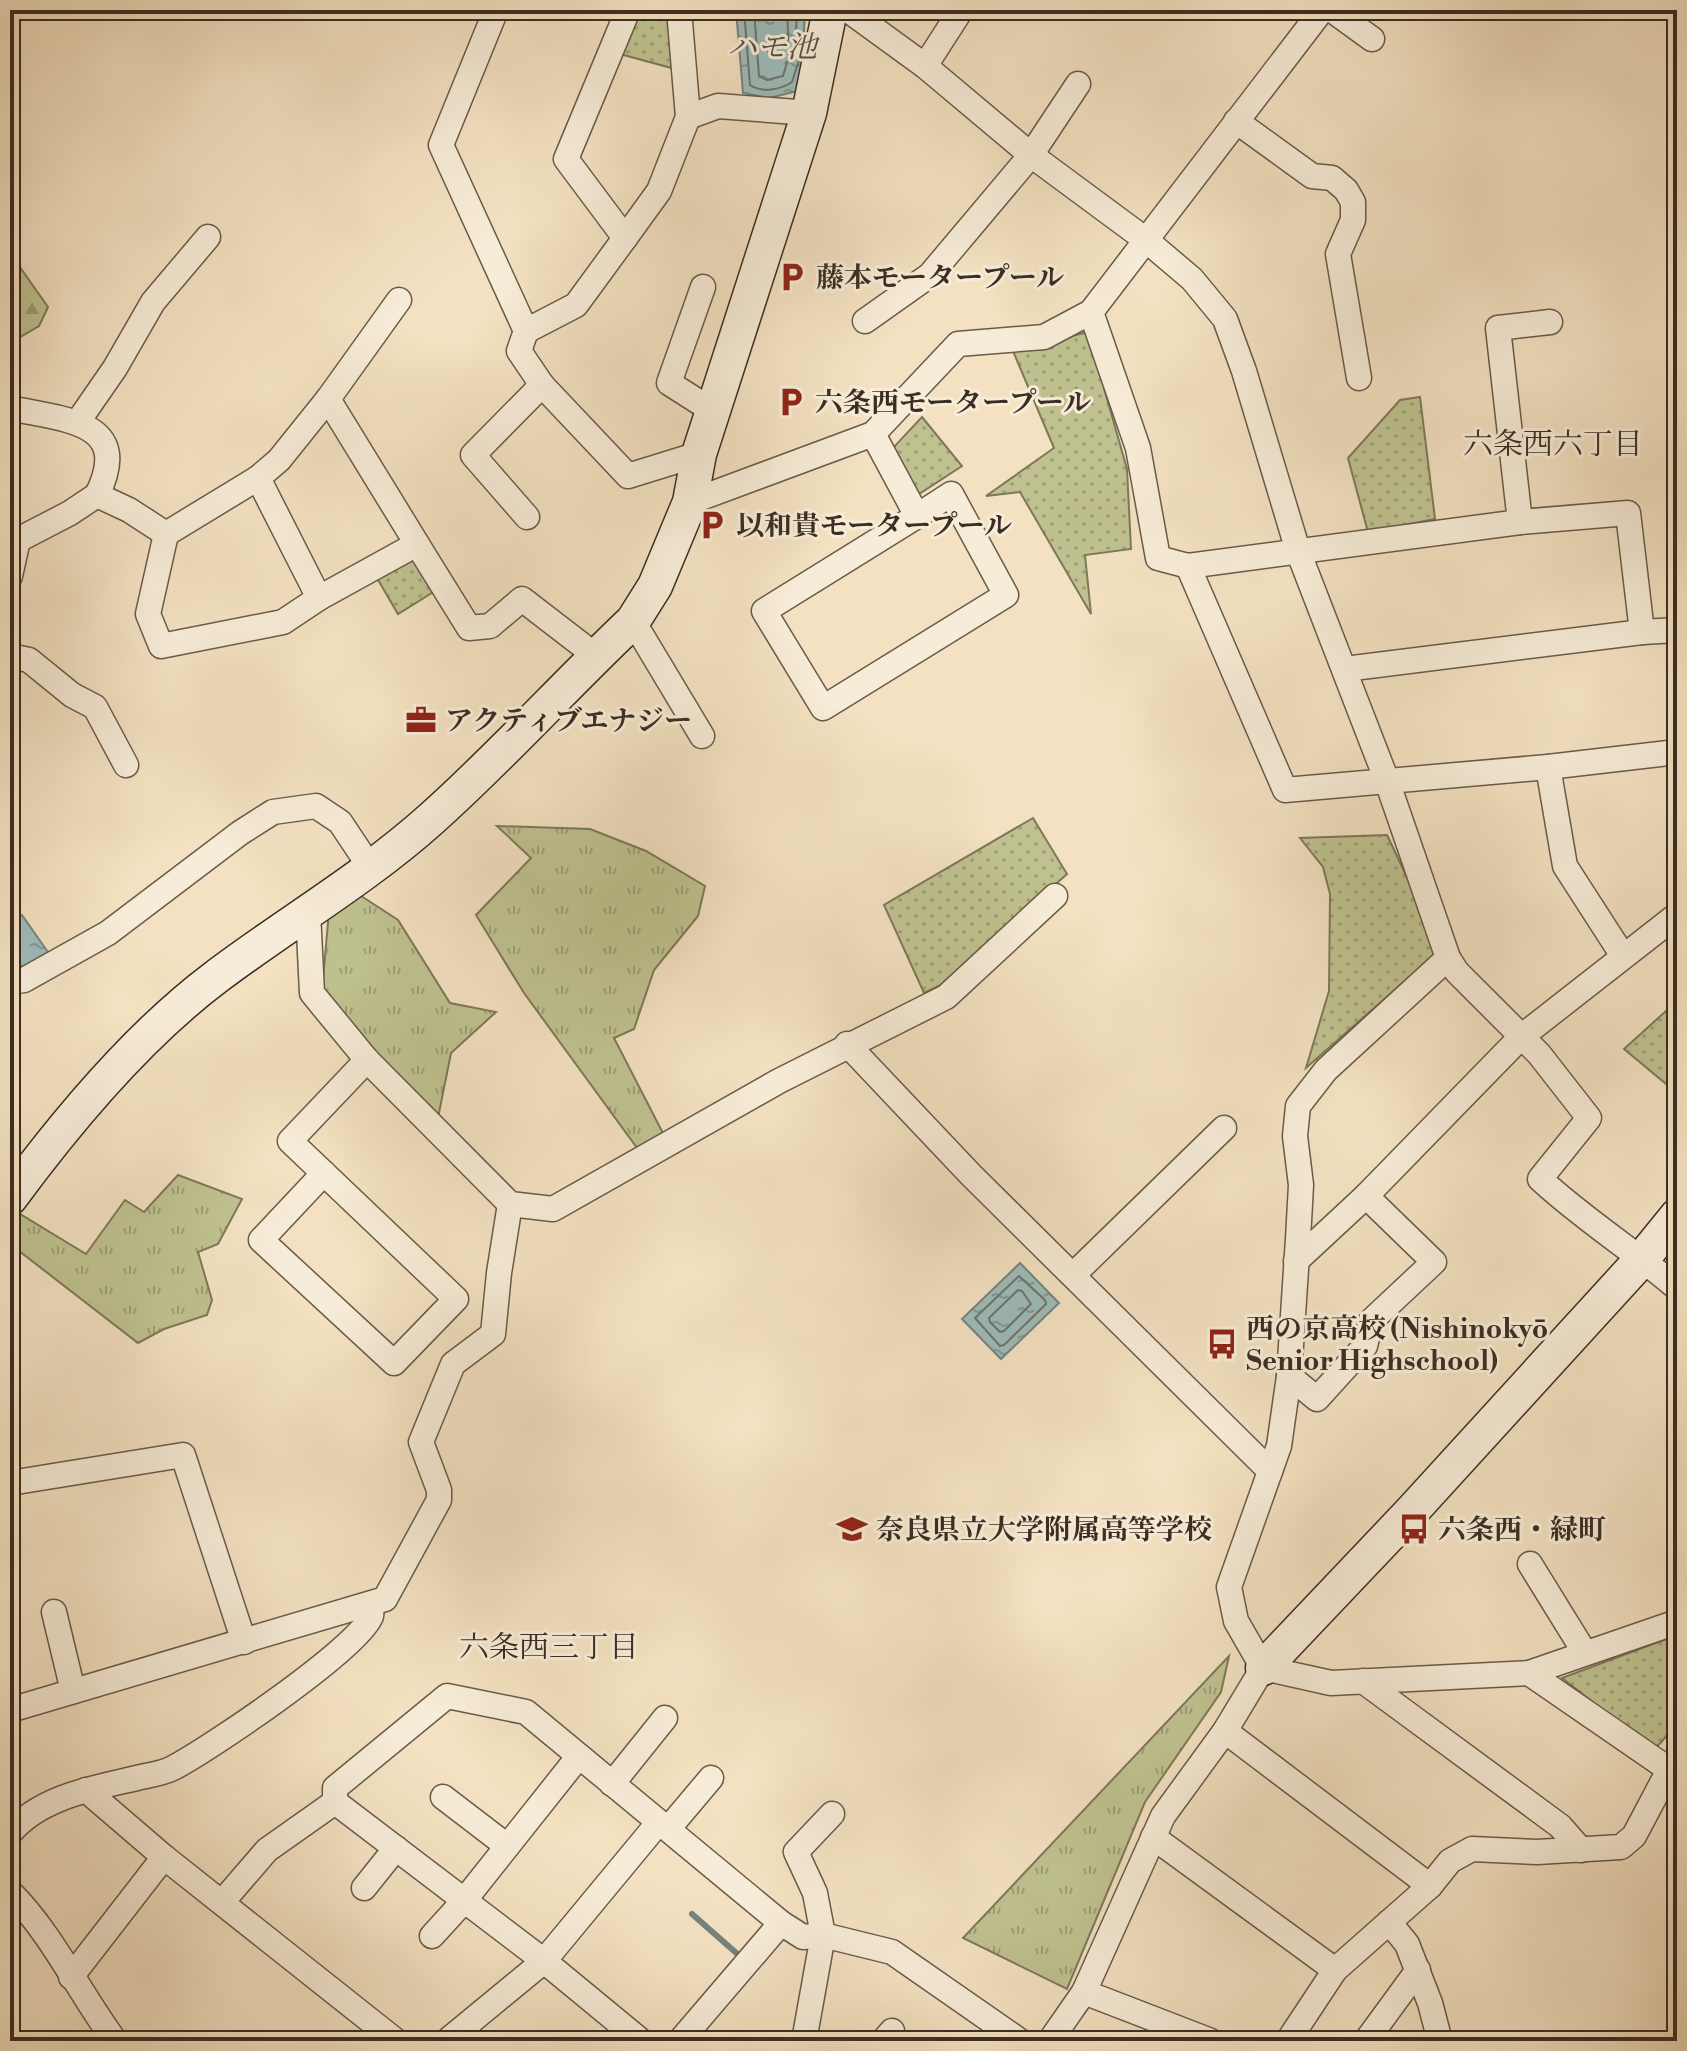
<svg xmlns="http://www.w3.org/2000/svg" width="1687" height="2051" font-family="'Libre Bodoni','Noto Serif JP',serif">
<defs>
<pattern id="grass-tufts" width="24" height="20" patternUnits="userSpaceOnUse" patternTransform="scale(2)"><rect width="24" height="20" fill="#bfc290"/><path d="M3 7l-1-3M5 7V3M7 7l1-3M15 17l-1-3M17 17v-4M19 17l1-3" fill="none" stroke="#9c9e75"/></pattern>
<pattern id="forest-firs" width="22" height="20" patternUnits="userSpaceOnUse" patternTransform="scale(2)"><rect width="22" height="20" fill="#bfc290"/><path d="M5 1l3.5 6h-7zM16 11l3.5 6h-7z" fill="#9c9e75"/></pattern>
<pattern id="park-dots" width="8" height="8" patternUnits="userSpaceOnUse" patternTransform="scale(2)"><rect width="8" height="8" fill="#bfc290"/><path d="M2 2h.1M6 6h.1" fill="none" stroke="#9c9e75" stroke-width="1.8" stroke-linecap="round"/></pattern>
<pattern id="water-ripples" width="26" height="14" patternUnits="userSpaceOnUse" patternTransform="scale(2)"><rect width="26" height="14" fill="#9dbcba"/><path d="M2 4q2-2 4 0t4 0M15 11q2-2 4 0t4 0" fill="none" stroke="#819997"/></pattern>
</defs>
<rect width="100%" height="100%" fill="#f3e1c1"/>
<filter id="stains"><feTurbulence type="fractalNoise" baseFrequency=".0025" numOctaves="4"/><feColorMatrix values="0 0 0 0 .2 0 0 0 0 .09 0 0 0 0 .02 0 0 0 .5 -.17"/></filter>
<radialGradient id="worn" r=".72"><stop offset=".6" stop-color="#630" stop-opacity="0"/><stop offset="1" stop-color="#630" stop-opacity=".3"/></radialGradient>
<g fill="url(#grass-tufts)" stroke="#7d785a" stroke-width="2">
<polygon points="497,826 590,829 646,851 705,886 698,916 654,970 634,1029 614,1038 666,1139 640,1152 524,993 476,915 531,858"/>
<polygon points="355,892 398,920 450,1003 496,1012 451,1053 438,1118 363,1040 322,991 329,911"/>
<polygon points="178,1175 242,1199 218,1244 198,1252 212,1300 207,1315 164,1329 138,1343 10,1244 10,1221 15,1211 86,1254 125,1200 144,1212"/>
<polygon points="1229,1656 1221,1692 1145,1802 1067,1989 963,1938"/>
</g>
<polygon fill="url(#forest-firs)" stroke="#7d785a" stroke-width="2" points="10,253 48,307 39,326 10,343"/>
<g fill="url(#park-dots)" stroke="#7d785a" stroke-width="2">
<polygon points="651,10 669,19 679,70 620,54 636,18"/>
<polygon points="1088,332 1127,469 1131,549 1085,555 1091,614 1020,492 986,496 1054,448 1013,351"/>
<polygon points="1420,397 1435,519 1368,532 1348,458 1400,400"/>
<polygon points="922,417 962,466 919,494 891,450"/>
<polygon points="420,550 443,586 398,614 374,573"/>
<polygon points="1033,818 1067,874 945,983 924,993 884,905"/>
<polygon points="1387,835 1441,949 1306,1068 1329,991 1330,894 1323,867 1300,838"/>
<polygon points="1677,1001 1677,1093 1624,1049"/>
<path d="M1677 1635C1677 1668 1686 1729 1653 1749L1562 1678Z"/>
</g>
<g fill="url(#water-ripples)" stroke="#76837e" stroke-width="2">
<polygon points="736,10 805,10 804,32 808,58 798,91 769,98 743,93"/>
<path d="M22 915 50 955 24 968C5 954 10 941 10 919Z"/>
<polygon points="1020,1263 1059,1303 1001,1359 962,1319"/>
</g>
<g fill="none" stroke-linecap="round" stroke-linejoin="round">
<g stroke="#6c746f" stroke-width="2">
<path d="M744 10 750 85C762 93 780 90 792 82L800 57 796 32 797 10"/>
<polyline points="754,10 759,76 767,80 783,76 789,56 787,10"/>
<polygon points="1019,1276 1045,1300 1046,1304 1004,1345 1000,1346 975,1318"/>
<polygon points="1018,1290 1022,1291 1031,1304 1004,1331 1000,1332 990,1322 989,1318"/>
</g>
<polyline stroke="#76837e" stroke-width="6" points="692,1914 742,1958"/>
<g stroke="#695a4b" stroke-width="27">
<g id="street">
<polyline points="496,10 441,145 526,331 576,305 625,238 566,159 628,10"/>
<polyline points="679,10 688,117 718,106 809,113"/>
<path d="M848 10 925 66 1031 155 1146 240 1192 279 1225 319 1244 371 1298 551 1387 781 1448 958 1457 972 1539 1054 1589 1118 1540 1179C1583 1219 1633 1250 1677 1288"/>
<polyline points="1322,10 1091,312 1138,448 1158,558 1188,566 1520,522 1628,513 1642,632"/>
<polyline points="1332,10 1372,39"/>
<polyline points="925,66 961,10"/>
<polyline points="1236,121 1312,176 1332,178 1346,190 1353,202 1353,220 1338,254 1359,378"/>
<polyline points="625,238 659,191 688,117"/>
<polyline points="703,287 669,383 713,411"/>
<polyline points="865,321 930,275 1031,155 1078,84"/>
<polyline points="526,331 519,351 542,385 628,476 699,454"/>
<path d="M10 408C63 420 134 420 97 495"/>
<polyline points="77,423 115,368 153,302 208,237"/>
<polyline points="873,434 917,516 951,494 1006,595 823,708 764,611 917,516"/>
<polyline points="258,478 319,598 417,544 328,399"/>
<polyline points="690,502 873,434 958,344 1044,337 1091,312"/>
<polyline points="527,517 473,455 542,385"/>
<polyline points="1520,522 1498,328 1550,322"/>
<polyline points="166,534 148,614 161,646 283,622 319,598"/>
<polyline points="417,544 469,628 490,626 522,599 596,656"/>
<polyline points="1188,566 1285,790 1548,767 1677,752"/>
<polyline points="10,576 18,540 70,513 97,495 129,510 166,534 258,478 279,460 328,399 399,300"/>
<polyline points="633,621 702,736"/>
<polyline points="10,656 29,660 72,695 95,707 126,765"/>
<polyline points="1345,669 1642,632 1677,630"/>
<polyline points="1548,767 1565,866 1623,956"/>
<polyline points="308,912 312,993 367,1060 510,1204 553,1209 779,1081 946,997 1055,896"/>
<polyline points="1448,958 1326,1070 1298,1106 1295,1136 1301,1185 1298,1239 1289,1376 1279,1446 1229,1587 1236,1621 1263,1668 1331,1683 1529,1673 1677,1622"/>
<polyline points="10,982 24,980 108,933 240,833 273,812 316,806 340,822 364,858 376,864"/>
<polyline points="847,1044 971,1175 1270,1471"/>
<polyline points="324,1173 261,1240 394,1363 456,1299 290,1141 367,1060"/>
<polyline points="1296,1261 1366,1196 1521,1037 1677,915"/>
<polyline points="1073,1275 1224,1128"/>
<polyline points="1289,1376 1317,1399 1365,1346 1371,1321 1434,1262 1366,1196"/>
<polyline points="10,1483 183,1455 244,1642"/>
<polyline points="1530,1564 1585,1653"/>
<polyline points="54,1612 73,1691"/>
<polyline points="1529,1673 1677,1775"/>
<polyline points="1363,1681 1560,1826 1581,1850"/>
<polyline points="10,1710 385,1599 439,1500 439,1490 421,1442 453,1364 493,1334 499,1273 510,1204"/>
<polyline points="1225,1731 1430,1886"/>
<polyline points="612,1784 665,1718"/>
<polyline points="86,1790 164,1857 396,2041"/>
<polyline points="443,1797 507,1846"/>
<polyline points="335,1802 335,1788 447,1696 526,1712 781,1923 803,1937 823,1935 815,1893 796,1852 832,1814"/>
<polyline points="335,1802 544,1961 641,2041"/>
<polyline points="668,1829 711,1778"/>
<path d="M10 1833C40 1797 94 1788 137 1778 148 1775 162 1774 173 1768 208 1750 359 1648 371 1616 372 1612 371 1608 371 1604"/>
<polyline points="1153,1837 1335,1970"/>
<polyline points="364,1888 396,1848"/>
<path d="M10 1892C51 1932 80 1994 115 2041"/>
<polyline points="223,1901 267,1850 335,1802"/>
<polyline points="1389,1922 1407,1944 1430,2003 1440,2041"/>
<polyline points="432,1936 463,1902 579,1756"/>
<polyline points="71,1977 164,1857"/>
<polyline points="1084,1992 1211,2041"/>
<polyline points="447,2041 544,1961 659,1822"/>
<polyline points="680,2041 781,1923"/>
<polyline points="804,2041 823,1935 892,1952 1020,2041"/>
<polyline points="883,2041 892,2031"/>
<polyline points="1050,2041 1084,1992 1163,1816 1225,1731 1263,1668"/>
<polyline points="1288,2041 1335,1970 1430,1886 1450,1861 1472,1849 1537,1852 1621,1847 1634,1836 1670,1768 1677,1765"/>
<polyline points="1366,2041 1418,1970"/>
</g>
</g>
<g stroke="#3b2d24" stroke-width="37">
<g id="secondary">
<path d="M10 1198C66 1122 140 1034 216 977 286 924 364 879 430 820 501 757 564 686 633 621L655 586 690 502 699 454 809 113 830 10"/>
<polyline points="1263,1668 1412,1511 1642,1259 1677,1216"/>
</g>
</g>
<use href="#street" stroke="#f7ecd7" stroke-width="24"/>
<use href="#secondary" stroke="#f7ecd7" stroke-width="34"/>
</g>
<defs>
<g id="parking-bare" transform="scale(2.4)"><path d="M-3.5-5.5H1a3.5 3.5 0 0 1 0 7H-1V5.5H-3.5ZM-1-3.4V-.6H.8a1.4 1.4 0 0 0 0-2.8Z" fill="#8f2418" stroke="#f7ecd7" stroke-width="2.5" paint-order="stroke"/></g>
<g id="office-bare" transform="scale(2.4)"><path d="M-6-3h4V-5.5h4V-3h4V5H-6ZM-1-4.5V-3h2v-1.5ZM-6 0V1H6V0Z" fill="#8f2418" stroke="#f7ecd7" stroke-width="2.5" paint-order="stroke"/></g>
<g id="bus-bare" transform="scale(2.4)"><path d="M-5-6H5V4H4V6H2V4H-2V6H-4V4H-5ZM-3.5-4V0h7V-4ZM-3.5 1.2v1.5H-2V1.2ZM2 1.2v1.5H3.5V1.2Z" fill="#8f2418" stroke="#f7ecd7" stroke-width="2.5" paint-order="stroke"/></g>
<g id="school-bare" transform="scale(2.4)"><path d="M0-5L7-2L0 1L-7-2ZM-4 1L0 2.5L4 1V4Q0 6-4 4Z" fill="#8f2418" stroke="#f7ecd7" stroke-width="2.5" paint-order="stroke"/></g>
</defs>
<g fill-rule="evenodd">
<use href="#parking-bare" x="792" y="277"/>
<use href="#parking-bare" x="791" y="402"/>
<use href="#parking-bare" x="712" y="525"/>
<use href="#office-bare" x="421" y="720"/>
<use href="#bus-bare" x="1222" y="1344"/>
<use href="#school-bare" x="852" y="1529"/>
<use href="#bus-bare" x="1414" y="1529"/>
</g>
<g text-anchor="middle" stroke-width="6" stroke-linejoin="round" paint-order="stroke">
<g font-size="28" font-weight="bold" fill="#3b2d24" stroke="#f7ecd7" text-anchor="start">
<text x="816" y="287">藤本モータープール</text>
<text x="815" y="412">六条西モータープール</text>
<text x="736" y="535">以和貴モータープール</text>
<text x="445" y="730">アクティブエナジー</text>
<text x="1246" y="1338">西の京高校 (Nishinokyō<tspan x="1246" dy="32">Senior Highschool)</tspan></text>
<text x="876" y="1539">奈良県立大学附属高等学校</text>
<text x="1438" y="1539">六条西・緑町</text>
</g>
<g font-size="30" font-style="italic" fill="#54514a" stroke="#f7ecd7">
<text x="772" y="57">ハモ池</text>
</g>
<g font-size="30" fill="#3b2d24" stroke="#f7ecd7">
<text x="1553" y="454">六条西六丁目</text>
<text x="549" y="1657">六条西三丁目</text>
</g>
</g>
<rect width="1687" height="2051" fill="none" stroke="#f3e1c1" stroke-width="40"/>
<rect x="12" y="12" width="1663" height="2027" fill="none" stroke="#3b2d24" stroke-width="4"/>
<rect x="20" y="20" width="1647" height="2011" fill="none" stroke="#3b2d24" stroke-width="2"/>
<rect width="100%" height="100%" filter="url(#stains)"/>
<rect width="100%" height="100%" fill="url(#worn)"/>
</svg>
